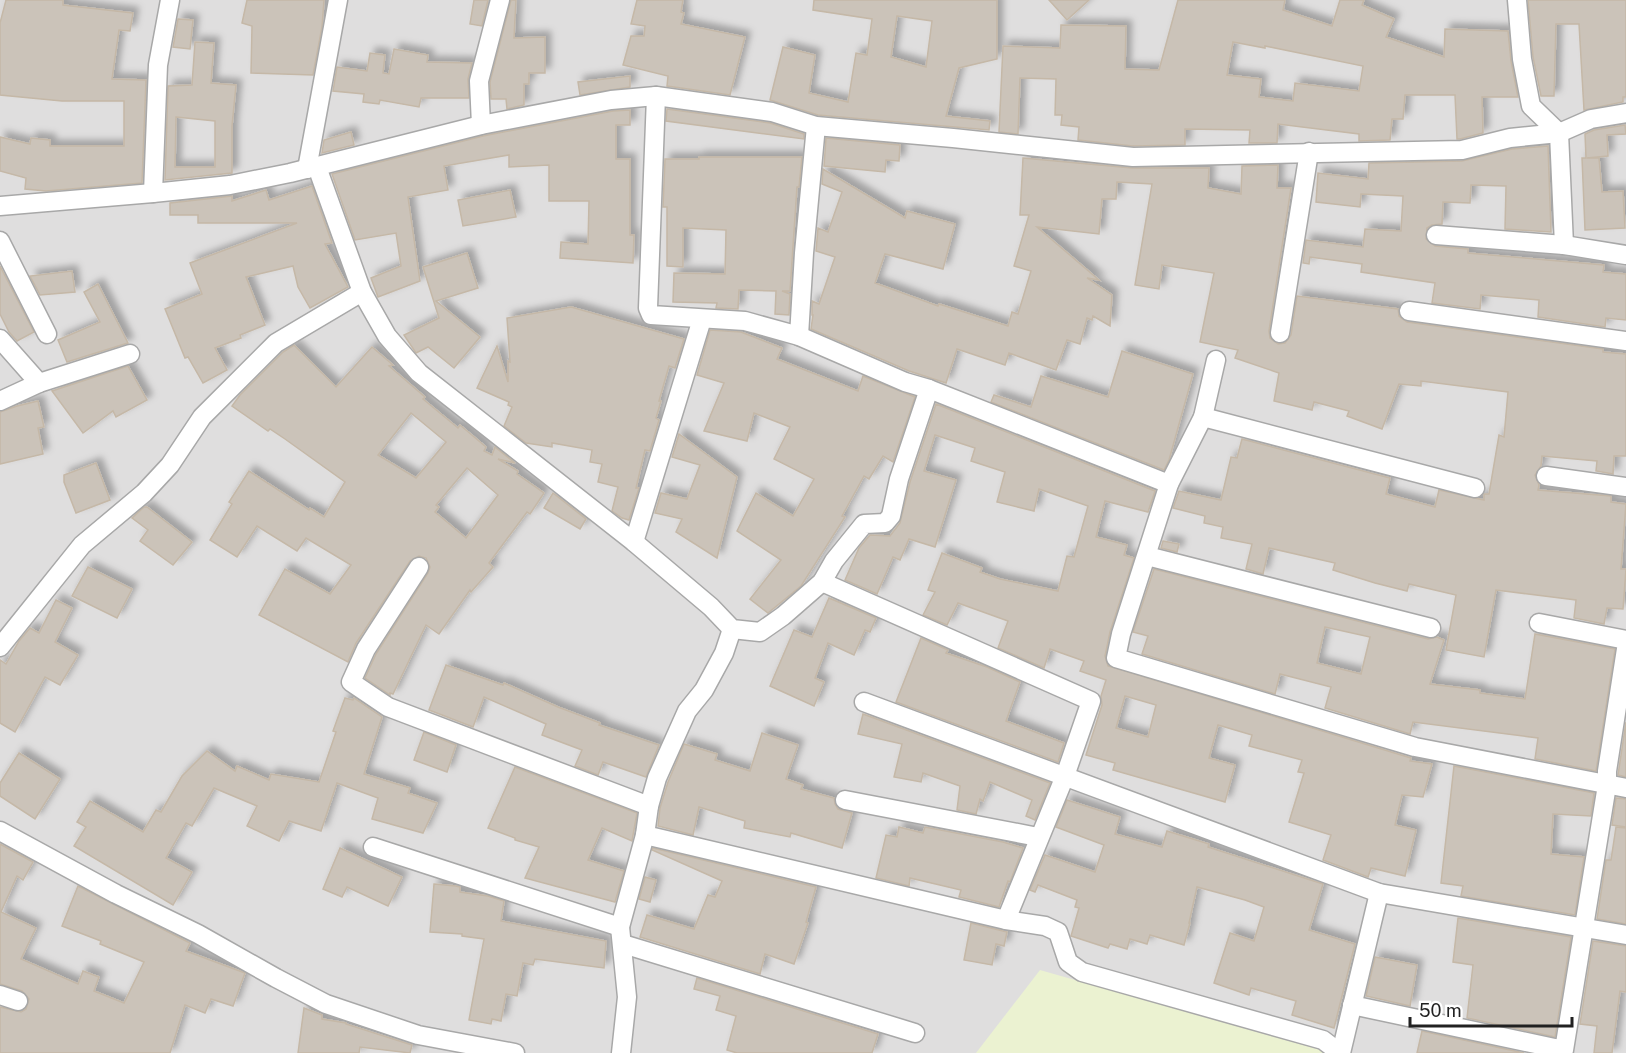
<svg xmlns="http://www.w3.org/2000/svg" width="1626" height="1053" font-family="'Public Sans',sans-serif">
<defs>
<filter id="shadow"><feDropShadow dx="5.5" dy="-5.5" stdDeviation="3" flood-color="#0004"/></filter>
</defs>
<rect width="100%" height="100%" fill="#f2f0e7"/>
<rect fill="#dfdede" x="0" y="0" width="1626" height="1053"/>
<polygon fill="#ebf2d1" points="1040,970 1331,1053 976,1053"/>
<g fill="#cbc3b9" stroke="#c5b8a7" stroke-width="1.5" fill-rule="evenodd" filter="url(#shadow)">
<polygon points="6,0 63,0 63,5 133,13 130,31 119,30 112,79 146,80 142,183 46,191 25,189 26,178 0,171 0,137 30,144 31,138 50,140 50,146 124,146 124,101 62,101 0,95 0,23"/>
<polygon points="247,0 324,0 322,27 313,75 251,73 252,26 242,23"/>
<polygon points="474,0 488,0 482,26 470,24"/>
<polygon points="511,0 516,0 514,38 545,37 545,73 529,73 529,84 524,84 524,105 507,109 506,99 491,99 490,82"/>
<polygon points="637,0 683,0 681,12 684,13 681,24 745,37 730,95 667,86 668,76 623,65 631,36 644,36 645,26 631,24"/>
<path d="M814 0H997V59L959 68 946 116 990 121 989 130 818 115 770 100 783 47 815 55 809 93 848 102 856 53 867 55 872 19 813 10ZM897 16 932 21 926 67 891 57Z"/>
<polygon points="1049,0 1089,0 1067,20"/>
<path d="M1178 0H1285L1283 10 1332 26 1340 0H1364L1362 5 1394 19 1386 37 1444 57 1445 29 1508 31 1511 61 1518 97H1482L1483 133 1460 139H1457L1455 95H1405L1403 119H1392L1390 140 1359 141V134L1278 124 1277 143H1249L1250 130 1185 129V145L1133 146 1078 140 1079 127 1061 125 1062 115H1055L1056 79 1020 78 1018 134 999 132 1003 46 1060 48 1061 25 1126 26 1125 69 1159 70ZM1233 42 1265 48V46L1363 66 1359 91 1295 83 1293 101 1259 97 1261 79 1227 75Z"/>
<polygon points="1528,0 1626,0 1626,97 1623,97 1623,102 1584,110 1579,24 1556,24 1554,96 1541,96 1533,57"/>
<polygon points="178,19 193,20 190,49 173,47"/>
<path d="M195 42 214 43 211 83 236 85 232 126V173L165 180 168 86 192 85ZM176 117 215 121V167H175Z"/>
<polygon points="394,49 428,55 427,62 472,63 468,79 469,98 421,98 419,107 380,100 379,104 363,102 364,94 333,91 337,67 367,71 370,53 385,55 383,73 389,74"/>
<polygon points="630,76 630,87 580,95 578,82"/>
<polygon points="667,109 770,123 804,134 804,139 666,121"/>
<polygon points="630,110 630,125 616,125 616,159 630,159 630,235 634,235 633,263 560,258 561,242 588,244 589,201 549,201 549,165 509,167 509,155 444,166 448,190 408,197 420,281 378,297 371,278 401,266 396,233 355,240 332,174 483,136 613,111"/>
<polygon points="1625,125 1626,134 1607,135 1608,156 1587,158 1599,158 1602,192 1623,191 1625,228 1585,230 1582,158 1586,158 1585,134 1594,130"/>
<polygon points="351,132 354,145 322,153 324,140"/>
<polygon points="826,138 900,145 899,161 886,160 885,172 824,166"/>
<polygon points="1548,146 1551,232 1505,229 1506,186 1471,185 1470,203 1443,202 1442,224 1432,225 1427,228 1426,239 1435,246 1468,249 1468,253 1604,265 1603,272 1626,274 1626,320 1606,318 1605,327 1538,317 1539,300 1481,295 1480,309 1432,303 1435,283 1361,272 1362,264 1310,257 1309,264 1303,263 1306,240 1363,247 1365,229 1401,231 1403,196 1361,194 1360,207 1316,202 1318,173 1368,179 1369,163 1462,161 1512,149"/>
<polygon points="699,157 802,157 799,187 797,187 790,291 782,291 790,294 789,315 775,314 776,291 739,290 738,309 716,308 717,303 673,302 674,273 725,274 726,230 683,228 683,267 667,266 667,207 663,207 665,159 699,159"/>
<polygon points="1023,158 1132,168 1209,168 1208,188 1241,194 1242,166 1278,165 1277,188 1291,188 1269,331 1270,338 1278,344 1285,343 1291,335 1297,296 1398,309 1399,316 1407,322 1603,349 1603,352 1626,354 1626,456 1614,456 1613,474 1596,471 1597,461 1542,456 1541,466 1535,475 1539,485 1538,490 1611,496 1611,502 1626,504 1621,569 1626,569 1623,609 1607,608 1604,624 1574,618 1576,600 1496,590 1484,657 1446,650 1456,595 1409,584 1407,591 1375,583 1333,570 1335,563 1269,548 1263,574 1246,569 1252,544 1221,538 1223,527 1204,523 1205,516 1173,508 1179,491 1221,500 1231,457 1237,458 1242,439 1390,478 1386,494 1435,507 1439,490 1484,500 1484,494 1489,494 1499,435 1504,437 1508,392 1421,381 1421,386 1399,384 1382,429 1347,416 1349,411 1314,402 1312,410 1274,401 1279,373 1235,358 1238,350 1200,342 1214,273 1162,265 1159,289 1135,285 1152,184 1117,182 1116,199 1102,199 1099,234 1037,227 1099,280 1087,278 1112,295 1110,326 1093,316 1092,320 1087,318 1080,344 1067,340 1056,370 1009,353 1005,365 957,349 946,383 909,371 811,329 813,315 812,315 812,301 819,304 835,257 816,251 818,228 828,232 842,192 822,184 823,169 905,218 907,211 955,224 943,269 885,254 875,283 938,306 939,304 1008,326 1012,312 1018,314 1031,271 1014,266 1029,215 1020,215"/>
<polygon points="312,186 332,243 325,244 348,287 310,308 298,287 293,266 246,277 265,325 240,335 241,338 215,348 227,370 203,383 188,357 185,358 165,309 202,294 190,263 297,223 198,223 198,215 170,215 170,203 232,196 232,201 266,190 269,200"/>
<polygon points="510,190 516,217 463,226 458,200"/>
<polygon points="467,253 478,288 436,301 480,337 454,368 428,347 416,353 404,335 439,318 423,267"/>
<polygon points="0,266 34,332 17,341 9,332 0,314"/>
<polygon points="72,271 75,292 40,295 30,276"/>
<polygon points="98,284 128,343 67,362 58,340 100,322 84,292"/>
<polygon points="571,307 684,339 675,368 669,366 659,401 661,401 656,418 659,420 650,451 645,450 636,488 639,488 629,520 622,518 612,511 618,487 598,482 602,464 590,462 592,450 552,443 552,447 526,443 504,426 512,407 508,405 509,402 477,388 497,346 508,382 508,361 510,362 507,318"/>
<polygon points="710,330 741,332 782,348 777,359 858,391 863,376 915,397 893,462 883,456 869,479 864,476 842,516 845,517 801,586 768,613 750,599 781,560 737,531 756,493 793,516 814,479 774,459 790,427 754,413 747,441 704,431 724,383 697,375"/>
<path d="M294 345 336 387 372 347 393 365 389 366 425 397 423 399 458 428 460 425 486 447 484 451 492 455 495 447 515 463 498 459 518 471 517 474 544 493 530 514 527 512 489 563 493 567 471 592 470 590 439 634 426 625 393 694 390 693V695L365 678 376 654 428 573 430 567 426 558 419 556 410 561 356 643 348 662 259 615 285 569 330 594 351 565 306 538 297 551 257 526 237 557 210 540 232 504 229 502 249 471 309 510 310 508 324 517 345 482 285 439 270 429 268 431 232 406 240 395 283 352ZM411 413 446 442 416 478 378 455ZM467 468 498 495 466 538 435 512 439 507 436 505Z"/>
<polygon points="1122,351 1193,374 1169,460 1164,470 991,402 994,395 1031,407 1041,376 1108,397"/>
<polygon points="128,366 147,400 116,417 113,411 83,433 52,391"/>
<polygon points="38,401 44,427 38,428 43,454 0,464 0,412 17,406"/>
<path d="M936 404 1155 491 1148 512 1105 501 1096 537 1127 545 1124 555 1134 558 1110 632 1105 656 1108 666 1411 758 1410 761 1432 764 1423 797 1402 795 1395 825 1416 830 1405 876 1371 868 1368 877 1323 860 1331 835 1289 822 1304 773 1298 772 1302 760 1249 746 1252 735 1218 725 1209 758 1235 765 1225 802 1113 770 1115 763 1086 755 1102 705 1101 696 1106 680 1080 671 1084 661 1050 649 1044 668 998 648 1008 621 958 603 947 625 923 615 935 592 928 590 942 553 982 568 980 572 1000 579 1058 591 1067 556 1074 557 1088 506 1039 489 1034 511 997 502 1005 472 971 461 975 448 935 435 924 471 956 480 935 547 909 539 900 560 893 557 877 594 845 580 859 548 870 535 890 536 900 523 910 482ZM1125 696 1156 705 1148 737 1116 728Z"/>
<polygon points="679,434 737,477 717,558 676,532 682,519 655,513 661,493 687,499 700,465 672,457"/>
<polygon points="96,463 110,500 76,513 64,482 64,475"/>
<polygon points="553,493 586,519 580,529 544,508"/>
<polygon points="144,507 147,507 192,542 173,565 140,541 148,530 132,518"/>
<polygon points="1163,541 1179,544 1177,552 1161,548"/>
<polygon points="88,567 132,589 117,618 72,596"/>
<path d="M1154 569 1428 639 1437 637 1444 640 1430 684 1480 690V693L1525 699 1535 634 1615 649 1596 771 1535 759 1538 738 1413 722 1410 734 1325 708 1331 687 1280 674 1275 694 1142 654 1148 636 1133 632ZM1325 627 1370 637 1361 674 1317 663Z"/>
<polygon points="829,598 876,618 870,632 865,630 854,655 828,643 815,678 824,682 814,706 770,686 794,630 812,637"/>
<polygon points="56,600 72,608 55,642 78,655 60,685 45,677 15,732 0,723 0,660 6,664 19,641 30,628 39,633"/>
<polygon points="921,638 948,650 946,653 987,667 1020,682 1006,721 1064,743 1058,762 896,702"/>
<polygon points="446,665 503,685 504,683 558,707 600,723 599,725 659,745 646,777 603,762 598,775 575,766 582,750 542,735 546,724 484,697 473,727 429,710"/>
<polygon points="345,698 353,700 354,698 382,717 364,774 410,788 408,793 437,803 423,833 372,819 378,798 337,783 321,831 289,821 279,841 247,826 257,806 214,788 192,826 186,823 166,858 192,872 173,905 74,846 86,827 77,822 90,801 143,832 156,810 161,812 182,776 207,751 235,771 237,766 269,780 271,774 319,782 336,732 333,731"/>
<polygon points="863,714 1050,783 1035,820 1026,816 1032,800 990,782 983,801 980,799 976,814 957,810 960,786 923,773 921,782 894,777 902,744 858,734"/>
<polygon points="1626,722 1626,777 1618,775"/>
<polygon points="424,732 456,745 447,772 414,760"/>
<polygon points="762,733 798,745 786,779 803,785 801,789 834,798 835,804 838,809 852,813 842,848 791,833 790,837 744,828 745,821 699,807 693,835 658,826 660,808 668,782 684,744 717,754 715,760 750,771"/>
<polygon points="19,753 60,779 35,819 0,796 0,783"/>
<polygon points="1454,766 1594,793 1591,816 1553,814 1551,854 1584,857 1575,915 1461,896 1463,886 1441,883"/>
<polygon points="515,767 637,813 632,841 602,828 588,860 624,871 615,902 525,878 539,847 515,840 515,838 488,828"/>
<polygon points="1616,798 1626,799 1626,827 1612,825"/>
<polygon points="1067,800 1120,817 1115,834 1162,847 1167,831 1209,844 1208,847 1323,884 1309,930 1355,944 1334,1028 1292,1015 1296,1001 1251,988 1249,995 1214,983 1230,933 1254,941 1264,907 1245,900 1197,887 1189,923 1190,923 1184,945 1150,935 1147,944 1130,939 1127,949 1110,944 1108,948 1071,936 1079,908 1075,907 1077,900 1038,885 1035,892 1030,890 1045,855 1095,872 1104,845 1056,827"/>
<polygon points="899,827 923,833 925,827 1003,842 1023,848 1010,882 1008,881 999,907 959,897 961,890 910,878 909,886 876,878 886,835 897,837"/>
<polygon points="1616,827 1626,828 1626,924 1597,919 1606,860 1611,860"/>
<polygon points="0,844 33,862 23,880 17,876 1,912 36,928 21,959 78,984 83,971 99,977 94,991 124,1003 144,962 100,944 101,941 62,926 78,886 190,943 186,951 245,973 233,1006 211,999 205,1013 185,1005 170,1053 0,1053 0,1007 21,1012 26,1009 29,999 22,991 0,984"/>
<polygon points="340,848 402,877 388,906 347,887 342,897 323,889"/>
<polygon points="653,848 816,887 806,922 808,923 794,964 765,954 760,974 640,937 647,915 694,929 708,895 715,897 722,881 652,850"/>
<polygon points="645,877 656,880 650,902 639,899"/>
<polygon points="434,884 456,886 460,887 460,892 488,896 504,901 501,921 606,941 604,968 535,959 533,965 523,963 517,996 506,994 501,1021 492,1019 491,1024 469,1020 484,939 462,936 462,934 430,932"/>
<polygon points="1458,918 1571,937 1555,1037 1467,1018 1473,965 1453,962"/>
<polygon points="971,923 1007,932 1004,946 996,944 992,965 964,960"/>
<polygon points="1593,941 1626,946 1626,992 1620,991 1612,1053 1594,1053 1597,1026 1580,1024"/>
<polygon points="1375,957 1417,965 1410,1006 1366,996"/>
<polygon points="697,978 878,1034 872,1053 737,1053 727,1050 736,1016 716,1010 720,996 694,989"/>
<polygon points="304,1008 322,1015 322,1019 346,1023 346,1024 412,1045 410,1053 360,1047 359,1053 298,1053"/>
<polygon points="1422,1031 1524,1053 1417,1053"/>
</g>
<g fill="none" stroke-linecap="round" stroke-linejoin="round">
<g stroke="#a8a8a8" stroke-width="21">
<g id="minor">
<polyline points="1517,0 1522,59 1531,106 1559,133 1564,245"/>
<polyline points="656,96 648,308 651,315 745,321 799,336 905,382 929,389 1169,484"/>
<polyline points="481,125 479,81 500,0"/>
<polyline points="317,167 362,292 387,336 419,373 634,542 711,607 732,629 760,632 783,616 822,582 834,561 864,524 885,523 891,516 899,479 929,389"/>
<polyline points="307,169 338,0"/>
<polyline points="153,193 158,65 170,0"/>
<polyline points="0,206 153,193 230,185 290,173 481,125 611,100 656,96 772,112 816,126 953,138 1133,157 1462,150 1510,138 1559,133 1591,119 1626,113"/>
<polyline points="1436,235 1564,245 1626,255"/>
<polyline points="0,241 47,334"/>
<polyline points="1409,311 1626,341"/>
<polyline points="1280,333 1309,152"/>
<polyline points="799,336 804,253 816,126"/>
<polyline points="0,339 39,383"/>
<polyline points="1216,360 1203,417 1169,484 1121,634 1116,658 1415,747 1626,788"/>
<polyline points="0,401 39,383 130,354"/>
<polyline points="1203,417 1475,488"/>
<polyline points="1546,476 1626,487"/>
<polyline points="634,542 702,319"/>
<polyline points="1147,556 1431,628"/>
<polyline points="419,567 366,649 351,682 388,707 649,806"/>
<polyline points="822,582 1091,701 1065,776 1006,920"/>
<polyline points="1539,623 1626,640"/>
<polyline points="0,647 82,545 144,493 170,465 202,417 276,343 362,292"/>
<polyline points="864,702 1379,893"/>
<polyline points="845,800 1038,837"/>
<polyline points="0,831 116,894 198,934 276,978 326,1004 418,1035 515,1053"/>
<polyline points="645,835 1006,920 1045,926 1058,932 1068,962 1082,972 1323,1040 1340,1053"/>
<polyline points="373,847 620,927"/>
<polyline points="623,944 915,1033"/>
<polyline points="0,995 18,1001"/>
<polyline points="1352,1005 1564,1050 1607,785 1607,771 1626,649"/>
<polyline points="621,1053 627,997 620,927 645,835 649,806 657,778 687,711 704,690 724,653 732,629"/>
<polyline points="1341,1053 1379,893 1626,935"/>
</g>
</g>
<use href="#minor" stroke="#fff" stroke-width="18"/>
</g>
<path d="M1410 1017v9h162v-9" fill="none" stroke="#212121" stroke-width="3"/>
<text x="1419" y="1017" font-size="18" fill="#212121" stroke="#ffffff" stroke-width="4.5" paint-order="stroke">50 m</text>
</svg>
